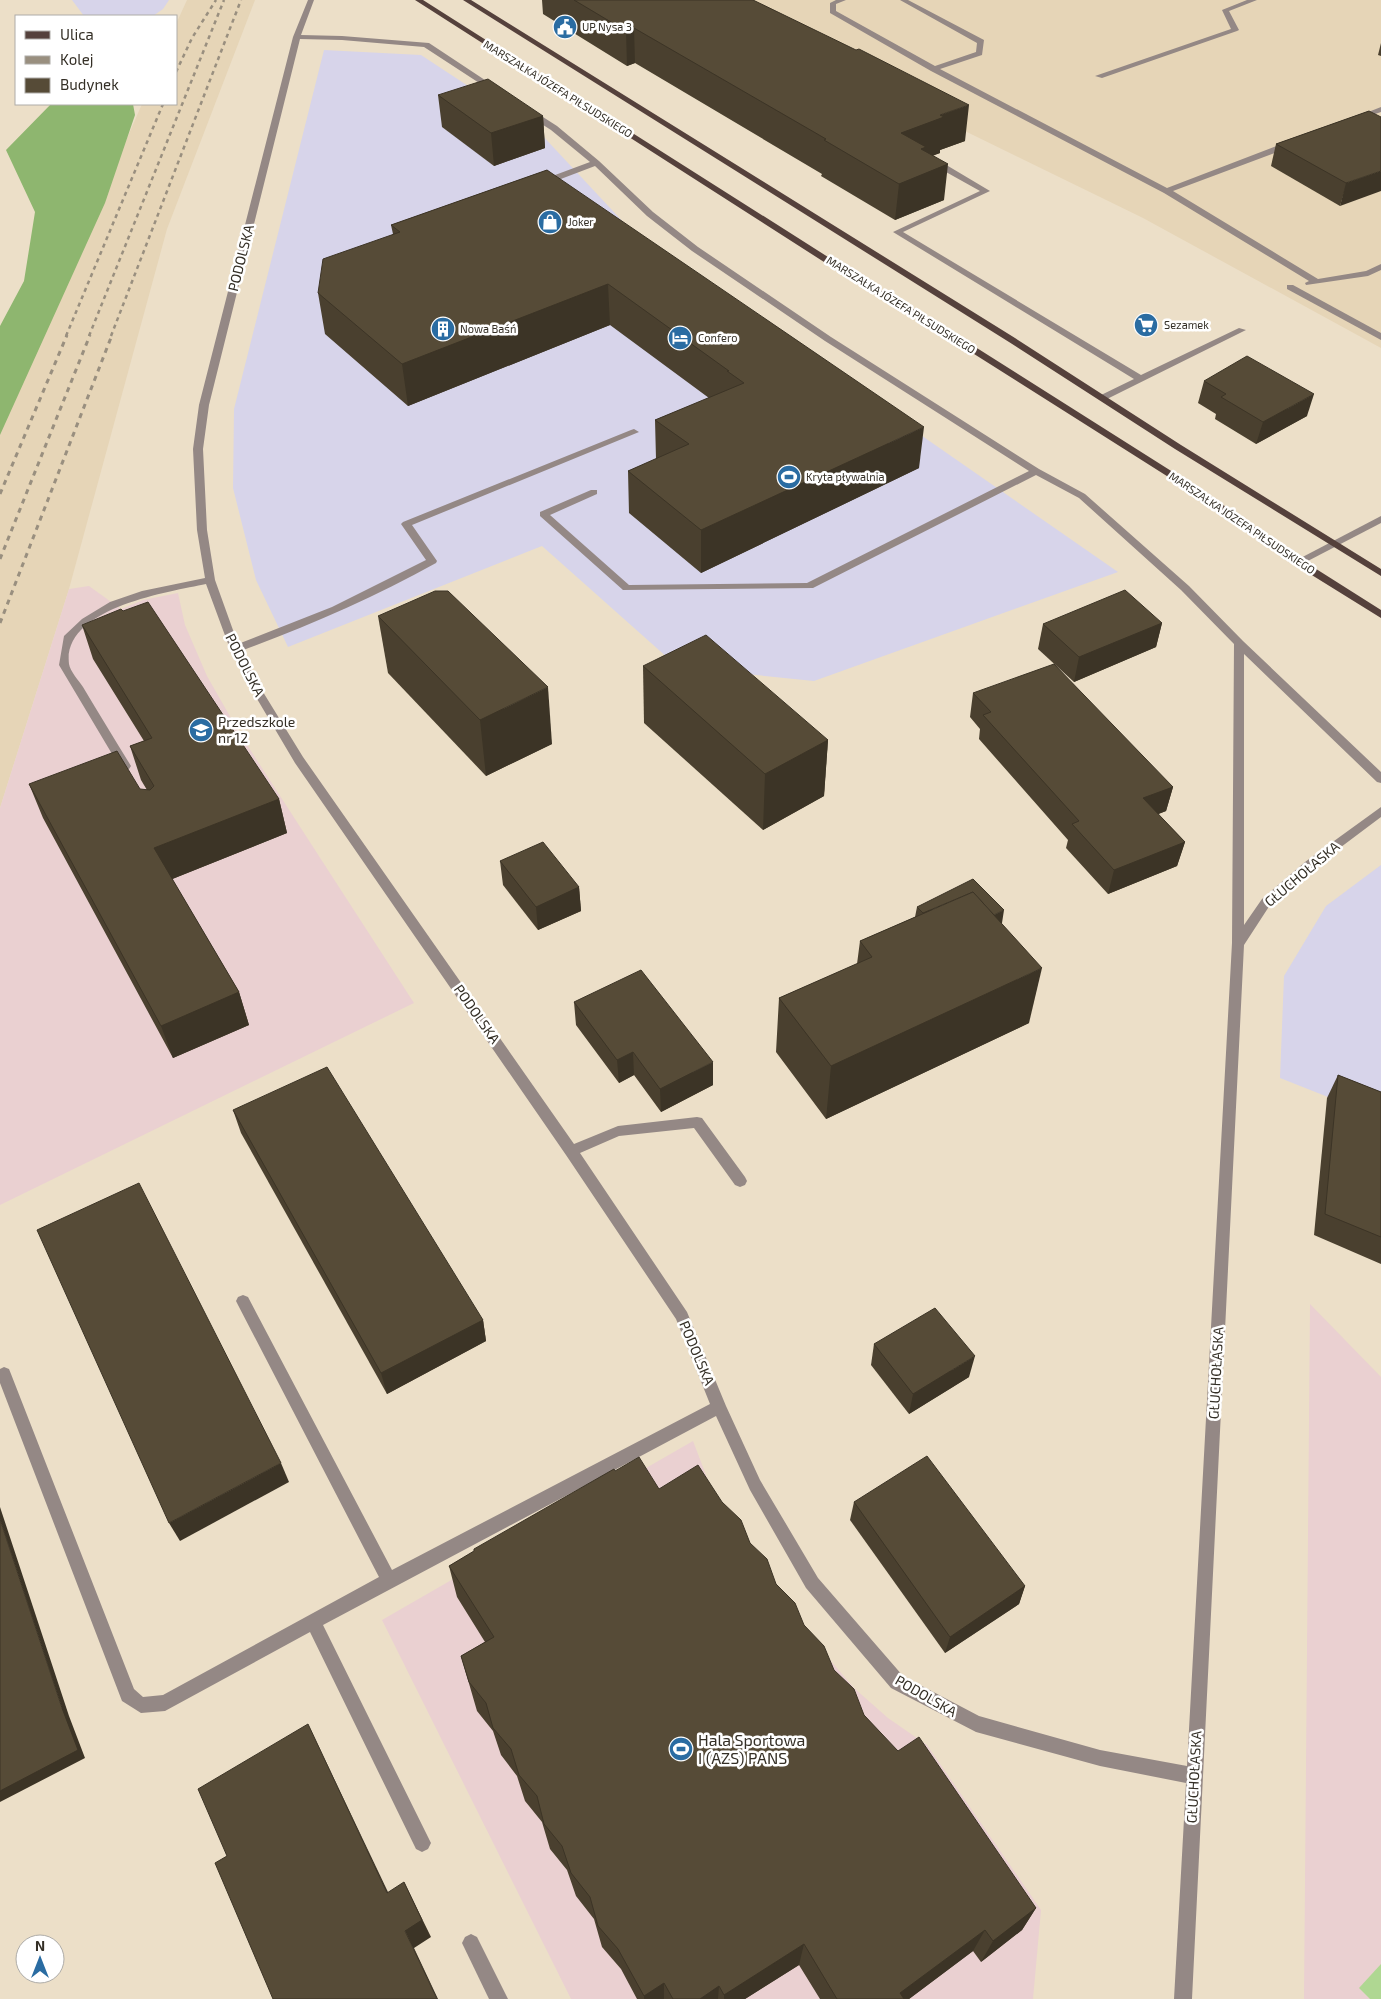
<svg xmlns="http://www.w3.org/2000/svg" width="1381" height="1999" font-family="'Exo 2',sans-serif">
<rect width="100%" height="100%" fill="#ecdfc8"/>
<g fill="#d7d4ea">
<polygon points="72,0 169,0 163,9 153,16 84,16"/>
<polygon points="324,50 421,55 541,134 640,240 1118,572 814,681 678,667 542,546 288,647 256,580 233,488 234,409"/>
<polygon points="1381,865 1381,1118 1280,1078 1284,976 1326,906"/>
</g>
<g fill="#e6d5b7">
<polygon points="187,0 255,0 167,229 69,589 0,808 0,429 142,104 176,104 176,24"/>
<polygon points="689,0 1381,0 1381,348 1143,218 881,90"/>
</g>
<g fill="#ead0d1">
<polygon points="89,586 121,609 143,600 178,593 185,625 207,676 240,734 414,1003 0,1205 0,808 69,589"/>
<polygon points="1310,1304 1381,1377 1381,1999 1304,1999"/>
<polygon points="693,1441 719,1509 812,1639 854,1688 888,1718 927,1745 1041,1910 1033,1999 571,1999 382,1620"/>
</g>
<polygon fill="#afd792" points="1381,1964 1381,1999 1370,1999 1359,1988"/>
<polygon fill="#8eb66f" points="51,104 133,104 135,115 105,203 0,435 0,326 24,281 35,212 6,150"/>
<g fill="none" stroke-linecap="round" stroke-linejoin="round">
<g fill="#948885" fill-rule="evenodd">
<path d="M308 0H314L301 35 342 36 429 43 500 90 493 92 424 47 342 40 300 39 209 405 203 449 207 530 215 580 238 644 332 607 426 560 401 524 403 522 631 430 634 429 639 432 412 525 437 561 436 563C373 598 308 626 241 651L263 692 303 757 574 1144 618 1126 697 1117 702 1118 745 1177 747 1181 745 1185 740 1187 735 1185 694 1128 619 1136 580 1153 687 1312 726 1406 760 1480 818 1578 903 1676 979 1716 1100 1750 1187 1766 1232 943 1234 644 1181 590 1079 498 1036 475 813 588 623 590 540 516V512L591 490H597V494L550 515 629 585 807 583 1029 471 825 341 692 251 647 216 595 166 545 185H539V181L590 162 551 130 526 114V110H532L557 126 599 161 653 212 698 247 831 337 1039 469 1085 494 1189 586 1243 641 1381 772V783L1377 782 1244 654V925L1262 899 1305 862 1381 807V817L1313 868 1270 905 1244 945 1192 1999H1174L1186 1783 1100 1766 976 1732 891 1688 806 1588 750 1490 716 1416 323 1625 428 1837 431 1843 428 1849 422 1852 416 1849 310 1632 165 1711 141 1713 122 1701 0 1383V1369L4 1367 9 1369 11 1374 134 1689 143 1697 163 1695 379 1577 238 1305 236 1301 238 1297 243 1295 248 1297 392 1570 710 1404 676 1319 566 1155 295 763 253 692 230 649 206 584C168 592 62 608 69 664 70 671 79 681 83 687 99 714 115 740 131 766L129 769H121L59 665 64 636 82 619 110 602 142 591 205 578 197 530 193 449 199 405 293 37Z"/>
<polygon points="836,0 846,0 836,4 836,11 935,66 976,52 977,43 900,0 908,0 984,40 982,55 940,69 1167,188 1287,142 1293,142 1293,146 1173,191 1318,279 1366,271 1381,264 1381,270 1368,276 1306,285 1305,283 1309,281 1164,193 931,71 830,13 830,3"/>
<polygon points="1247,0 1257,0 1229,11 1239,30 1237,31 1102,78 1095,76 1231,29 1222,10"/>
<polygon points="1381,107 1381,112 1357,120 1353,118"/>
<polygon points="937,163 943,163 990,191 903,232 1141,375 1239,328 1246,330 1105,400 1099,400 1099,396 1134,379 893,232 980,191 937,167"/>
<polygon points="1287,285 1293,285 1381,333 1381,340 1287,289"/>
<polygon points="1381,516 1381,523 1302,564 1298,565 1293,562"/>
<polygon points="471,1934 477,1937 508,1999 489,1999 462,1943 465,1937"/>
</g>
<g fill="#55413c" fill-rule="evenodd">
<polygon points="415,0 423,0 880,290 931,319 1206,493 1302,560 1381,610 1381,618 1294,564 1200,497 925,323 874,294"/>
<polygon points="463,0 471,0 1015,338 1181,445 1381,569 1381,576 1175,449 1009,342"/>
</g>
<g stroke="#998f7f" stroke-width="2.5" stroke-dasharray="4 4" stroke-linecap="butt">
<polyline points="176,72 192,38 216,0"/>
<polyline points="66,336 163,104"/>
<polyline points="89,336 224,0"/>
<polyline points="111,336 241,0"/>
</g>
<g stroke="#998f7f" stroke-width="3" stroke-dasharray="5 5" stroke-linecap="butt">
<polyline points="0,494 67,335"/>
<polyline points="0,559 90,335"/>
<polyline points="0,623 112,335"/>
</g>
</g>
<g fill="#4a402f">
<polygon points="542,0 753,0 965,141 940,150 940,153 933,155 944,200 895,220 821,176 822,174 635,63 627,66 543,14"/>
<polygon points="1381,43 1381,56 1378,55"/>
<polygon points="438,95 543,116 545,148 494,166 442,127"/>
<polygon points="1369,111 1340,206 1271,166 1276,144"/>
<polygon points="547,170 919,468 701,573 629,513 628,471 656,459 655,420 709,398 610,325 408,406 325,334 318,293 393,234 391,225"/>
<polygon points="1204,381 1307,416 1256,444 1215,419 1216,414 1198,403"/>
<polygon points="378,616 552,744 486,776 388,673"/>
<polygon points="1162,623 1156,647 1074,682 1038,649 1043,624"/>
<polygon points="82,625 279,799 287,833 172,879 239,992 249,1025 173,1058 43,818 29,784 147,790 141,780 130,746 144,741 93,659"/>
<polygon points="643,666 828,740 824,796 763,830 644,723"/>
<polygon points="973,693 1173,787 1166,811 1158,814 1185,842 1177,866 1108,894 1066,848 1068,840 979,739 980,729 970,717"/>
<polygon points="500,861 579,887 581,911 538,930 503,885"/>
<polygon points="917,907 1002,923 1001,923 1029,1023 826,1119 776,1052 779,998 857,964 860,941 915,917"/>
<polygon points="574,1002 713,1085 661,1112 634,1075 619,1083 576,1025"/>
<polygon points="1338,1075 1381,1092 1381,1264 1314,1235 1327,1098"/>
<polygon points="233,1110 483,1320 486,1341 387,1394 241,1133"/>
<polygon points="874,1344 969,1377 909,1414 871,1365"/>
<polygon points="615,1471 659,1489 750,1543 776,1584 834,1670 864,1715 1036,1908 1022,1930 981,1962 973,1951 909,1999 820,1999 799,1965 745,1999 637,1999 621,1969 602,1947 594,1919 576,1896 567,1870 550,1849 542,1822 525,1801 517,1776 501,1755 493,1731 477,1711 461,1656 485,1642 457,1597 449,1566"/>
<polygon points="854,1502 1025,1586 1019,1604 945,1653 850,1520"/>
</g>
<g fill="#3c3426">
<polygon points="634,28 635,63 627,66 626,31"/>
<polygon points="969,105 965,141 940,150 940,153 925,159 948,164 944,200 895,220 899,184 901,133 940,115"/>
<polygon points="543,116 545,148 494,166 491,133"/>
<polygon points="1381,171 1381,191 1340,206 1346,183"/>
<polygon points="608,284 610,325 408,406 402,364"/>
<polygon points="1314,394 1307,416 1256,444 1263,422"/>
<polygon points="924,427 919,468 701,573 701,530"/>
<polygon points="1162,623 1156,647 1074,682 1079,657"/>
<polygon points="548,687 552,744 486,776 480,720"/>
<polygon points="828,740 824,796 763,830 765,774"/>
<polygon points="1173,787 1166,811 1136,823 1143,798"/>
<polygon points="279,799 287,833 165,882 154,848"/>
<polygon points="1185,842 1177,866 1108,894 1114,870"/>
<polygon points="579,887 581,911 538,930 536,907"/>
<polygon points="1004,910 1002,923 945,951 947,939"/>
<polygon points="1042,968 1029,1023 826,1119 831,1066"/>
<polygon points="239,992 249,1025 173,1058 161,1026"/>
<polygon points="633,1052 634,1075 619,1083 617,1060"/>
<polygon points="713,1062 713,1085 661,1112 660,1089"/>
<polygon points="483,1320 486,1341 387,1394 381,1373"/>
<polygon points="975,1356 969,1377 909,1414 913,1394"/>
<polygon points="281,1463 289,1482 180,1541 169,1523"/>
<polygon points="0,1507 69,1716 85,1758 0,1802 0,1791 62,1708 0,1519"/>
<polygon points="1025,1586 1019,1604 945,1653 950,1637"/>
<polygon points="308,1724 319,1747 397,1911 387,1893"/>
<polygon points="404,1882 431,1937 414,1948 438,1999 437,1999 405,1931"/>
<polygon points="1036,1908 1022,1930 981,1962 993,1941"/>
<polygon points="985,1930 973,1951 909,1999 897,1999 900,1993"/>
<polygon points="804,1944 799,1965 745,1999 724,1999 724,1995"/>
<polygon points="664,1983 664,1999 644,1999 644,1996"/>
<polygon points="719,1986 718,1999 700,1999"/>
</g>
<g fill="#564b37" stroke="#3c3426">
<polygon points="574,0 753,0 856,50 859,49 969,105 940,115 944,117 901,133 926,147 921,149 948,164 899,184 824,140 826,139 634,28 626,31"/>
<polygon points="488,79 543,116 491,133 438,95"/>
<polygon points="1369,111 1381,117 1381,171 1346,183 1276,144"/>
<polygon points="547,170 924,427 701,530 628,471 689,444 655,420 744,383 727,371 729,371 608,284 402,364 318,293 323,259 400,232 391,225"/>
<polygon points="1247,356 1314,394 1263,422 1221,397 1226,394 1204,381"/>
<polygon points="1125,590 1162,623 1079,657 1043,624"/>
<polygon points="435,591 448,591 548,687 480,720 378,616"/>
<polygon points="148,602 279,799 154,848 239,992 161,1026 29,784 117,751 140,789 150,790 154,786 130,746 152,738 82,625 121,609 123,611"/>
<polygon points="706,635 828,740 765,774 643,666"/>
<polygon points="1054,664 1173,787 1143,798 1185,842 1114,870 1072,824 1079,821 983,715 991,712 973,693"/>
<polygon points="543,842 579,887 536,907 500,861"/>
<polygon points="973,879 1004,910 994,915 973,892 923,913 917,907"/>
<polygon points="973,892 1042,968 831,1066 779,998 872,957 860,941"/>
<polygon points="641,970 713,1062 660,1089 633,1052 617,1060 574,1002"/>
<polygon points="327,1067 483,1320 381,1373 233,1110"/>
<polygon points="1338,1075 1381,1092 1381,1237 1325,1214"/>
<polygon points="139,1183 281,1463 169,1523 37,1230"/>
<polygon points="935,1308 975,1356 913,1394 874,1344"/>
<polygon points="927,1456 1025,1586 950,1637 854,1502"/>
<polygon points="639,1457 659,1489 698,1465 722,1502 741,1520 750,1543 767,1559 776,1584 795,1603 804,1625 824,1646 834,1670 854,1689 864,1715 898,1751 919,1737 1036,1908 993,1941 985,1930 900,1993 904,1999 837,1999 804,1944 724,1995 719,1986 700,1999 673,1999 664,1983 644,1996 618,1949 598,1926 590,1897 571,1873 562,1846 544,1824 537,1796 519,1775 511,1749 493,1728 486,1703 469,1682 461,1656 494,1637 449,1566 474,1551 474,1549 614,1469 615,1471"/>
<polygon points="0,1519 62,1708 78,1750 0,1791"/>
<polygon points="308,1724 387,1893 404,1882 422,1920 405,1931 437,1999 273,1999 215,1863 227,1856 198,1789"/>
</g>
<defs>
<g id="civic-disc" transform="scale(1.25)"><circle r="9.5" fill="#2a6ca2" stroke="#fff"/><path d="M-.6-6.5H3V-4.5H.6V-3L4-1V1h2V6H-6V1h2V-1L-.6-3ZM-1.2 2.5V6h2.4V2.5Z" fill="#fff"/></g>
<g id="shop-disc" transform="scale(1.25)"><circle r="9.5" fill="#2a6ca2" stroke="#fff"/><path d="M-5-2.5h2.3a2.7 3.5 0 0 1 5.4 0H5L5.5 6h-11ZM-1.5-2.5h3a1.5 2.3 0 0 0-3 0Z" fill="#fff"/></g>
<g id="supermarket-disc" transform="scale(1.25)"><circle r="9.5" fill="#2a6ca2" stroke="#fff"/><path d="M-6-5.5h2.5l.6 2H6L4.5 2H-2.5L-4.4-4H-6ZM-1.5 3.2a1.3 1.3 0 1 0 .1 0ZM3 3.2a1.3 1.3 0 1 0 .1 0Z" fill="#fff"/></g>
<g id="building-disc" transform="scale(1.25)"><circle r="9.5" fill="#2a6ca2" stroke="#fff"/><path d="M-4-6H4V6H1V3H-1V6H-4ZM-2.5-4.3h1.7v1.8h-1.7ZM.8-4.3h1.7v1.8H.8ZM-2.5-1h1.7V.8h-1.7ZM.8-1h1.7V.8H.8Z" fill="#fff"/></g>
<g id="hotel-disc" transform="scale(1.25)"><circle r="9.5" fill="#2a6ca2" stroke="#fff"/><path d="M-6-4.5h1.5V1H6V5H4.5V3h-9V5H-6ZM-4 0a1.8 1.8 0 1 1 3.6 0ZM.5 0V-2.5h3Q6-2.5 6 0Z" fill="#fff"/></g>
<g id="stadium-disc" transform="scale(1.25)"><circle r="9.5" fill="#2a6ca2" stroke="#fff"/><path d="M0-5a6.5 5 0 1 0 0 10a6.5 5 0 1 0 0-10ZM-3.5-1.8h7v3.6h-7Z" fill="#fff"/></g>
<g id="school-disc" transform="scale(1.25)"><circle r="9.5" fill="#2a6ca2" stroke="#fff"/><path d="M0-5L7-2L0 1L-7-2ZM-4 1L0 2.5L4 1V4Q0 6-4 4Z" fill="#fff"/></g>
</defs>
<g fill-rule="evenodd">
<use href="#civic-disc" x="565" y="27"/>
<use href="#shop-disc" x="550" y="222"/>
<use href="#supermarket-disc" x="1146" y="325"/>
<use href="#building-disc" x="443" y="329"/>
<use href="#hotel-disc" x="680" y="338"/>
<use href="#stadium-disc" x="789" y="477"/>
<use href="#school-disc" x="201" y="730"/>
<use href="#stadium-disc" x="681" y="1749"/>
</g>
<g text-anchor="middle" stroke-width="5" stroke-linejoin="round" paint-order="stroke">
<g font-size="11" fill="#342f26" stroke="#fff" text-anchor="start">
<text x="582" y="31">UP Nysa 3</text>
<text x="568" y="226">Joker</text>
<text x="1164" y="329">Sezamek</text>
<text x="460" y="333">Nowa Baśń</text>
<text x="698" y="342">Confero</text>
<text x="806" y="481">Kryta pływalnia</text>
</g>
<g font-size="11" fill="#342f26" stroke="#fff">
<text transform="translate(558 89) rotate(32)" y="4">MARSZAŁKA JÓZEFA PIŁSUDSKIEGO</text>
<text transform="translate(901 305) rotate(32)" y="4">MARSZAŁKA JÓZEFA PIŁSUDSKIEGO</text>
<text transform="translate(1242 523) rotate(34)" y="4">MARSZAŁKA JÓZEFA PIŁSUDSKIEGO</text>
</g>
<g font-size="14" fill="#342f26" stroke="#fff">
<text transform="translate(241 258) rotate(-76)" y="5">PODOLSKA</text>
<text transform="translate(245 665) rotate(63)" y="5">PODOLSKA</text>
<text transform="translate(1302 874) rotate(-40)" y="5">GŁUCHOŁASKA</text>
<text transform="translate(477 1014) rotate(55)" y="5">PODOLSKA</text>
<text transform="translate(697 1353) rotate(67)" y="5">PODOLSKA</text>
<text transform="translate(1216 1373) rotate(-87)" y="5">GŁUCHOŁASKA</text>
<text transform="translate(926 1696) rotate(30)" y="5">PODOLSKA</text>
<text transform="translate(1194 1777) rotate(-87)" y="5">GŁUCHOŁASKA</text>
</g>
<g font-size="14" fill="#342f26" stroke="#fff" text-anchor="start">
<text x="218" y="727">Przedszkole<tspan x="218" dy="16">nr 12</tspan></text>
</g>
<g font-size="16" fill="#342f26" stroke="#fff" text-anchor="start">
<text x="698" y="1746">Hala Sportowa<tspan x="698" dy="18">I (AZS) PANS</tspan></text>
</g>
</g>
<rect x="15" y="15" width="162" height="90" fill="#ffffff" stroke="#aeaca8"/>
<rect x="25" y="31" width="25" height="8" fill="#55413c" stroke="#aeaca8"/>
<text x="60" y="40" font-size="15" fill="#342f26">Ulica</text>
<rect x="25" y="56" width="25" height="8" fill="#998f7f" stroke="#aeaca8"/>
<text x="60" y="65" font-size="15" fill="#342f26">Kolej</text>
<rect x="25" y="78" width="25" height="15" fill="#564b37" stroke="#aeaca8"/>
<text x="60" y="90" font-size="15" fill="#342f26">Budynek</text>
<g transform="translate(40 1959)"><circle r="24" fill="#ffffff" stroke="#aeaca8"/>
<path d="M0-4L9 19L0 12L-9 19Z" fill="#2a6ca2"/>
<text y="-8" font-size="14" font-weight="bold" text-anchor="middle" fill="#342f26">N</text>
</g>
</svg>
